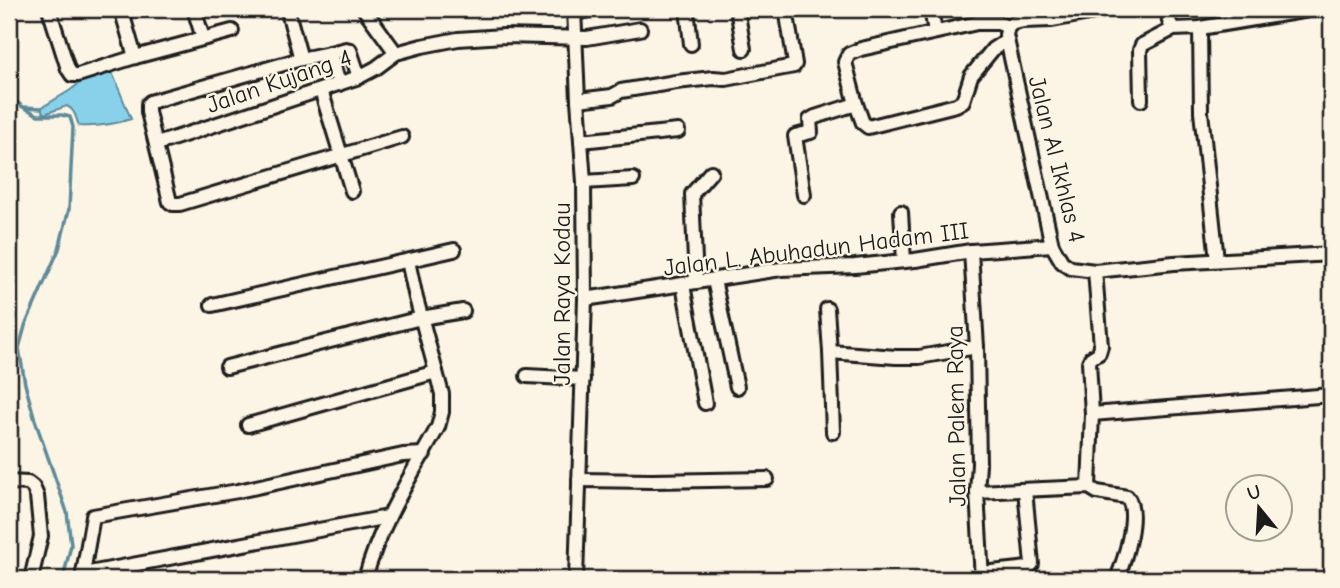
<svg xmlns="http://www.w3.org/2000/svg" width="1340" height="588" font-family="'Comic Neue',sans-serif">
<rect width="100%" height="100%" fill="#fcf5e5"/>
<filter id="ink" filterUnits="userSpaceOnUse"><feTurbulence type="fractalNoise" baseFrequency=".0143" numOctaves="2"/><feDisplacementMap in="SourceGraphic" scale="14" xChannelSelector="R" yChannelSelector="G"/><feConvolveMatrix kernelMatrix="1 2 1 2 8 2 1 2 1" color-interpolation-filters="sRGB"/></filter>
<g filter="url(#ink)">
<path fill="#89d1ea" stroke="#5d8998" stroke-width="2" d="M112 72 131 119C115 124 96 127 79 126 76 118 75 110 67 106L44 114 41 108 69 91 88 77Z"/>
<g fill="none" stroke-linecap="round" stroke-linejoin="round">
<g stroke="#5d8998" stroke-width="3.5">
<polyline points="9,96 23,107 41,108"/>
<polyline points="23,107 38,115 62,115 70,117 73,127 69,209 59,249 25,326 19,348 25,384 35,420 67,512 71,545 63,579"/>
</g>
<g stroke="#1c1c1c" stroke-width="18">
<g id="minor">
<polyline points="49,9 68,69 72,75 78,75 135,57 232,31"/>
<polyline points="121,9 135,57"/>
<polyline points="194,9 203,38"/>
<polyline points="364,9 396,53"/>
<polyline points="574,9 578,100 584,182 585,299 576,579"/>
<polyline points="687,9 691,44"/>
<polyline points="737,9 744,49"/>
<polyline points="931,9 935,32"/>
<polyline points="1111,9 1052,20 1023,21 1013,23 1008,27 1006,35 1052,245 1062,262 1071,268 1095,271 1174,263 1331,254"/>
<polyline points="1168,9 1169,21 1173,29 1200,28 1315,9"/>
<polyline points="288,12 301,59"/>
<polyline points="575,13 596,9"/>
<polyline points="1200,28 1201,112 1217,260"/>
<polyline points="330,53 346,49 350,50 359,77"/>
<polyline points="339,84 330,53 301,59 150,102 148,104 148,112 170,202 173,204 180,204 402,137"/>
<polyline points="321,90 352,191"/>
<polyline points="578,100 612,96 621,91 676,82 713,78 726,79 794,66 795,64 786,9"/>
<polyline points="1141,100 1140,50 1142,45 1173,29"/>
<polyline points="856,104 863,123 868,127 956,105 963,101 971,76 993,49 1007,40"/>
<polyline points="581,141 678,131"/>
<polyline points="157,144 359,77 376,68 396,53 422,46 458,39 504,36 587,38 640,29"/>
<polyline points="584,182 633,179"/>
<polyline points="804,195 795,136 811,132 810,120 815,117 856,104 845,62 849,54 861,49 977,23 998,23 1008,27"/>
<polyline points="901,212 904,261"/>
<polyline points="971,251 977,347 979,464 977,492 982,579"/>
<polyline points="714,280 737,387"/>
<polyline points="696,282 692,194 711,172"/>
<polyline points="683,285 705,403"/>
<polyline points="585,299 781,269 855,266 915,260 971,251 1052,245"/>
<polyline points="212,305 454,250"/>
<polyline points="827,309 830,352 833,432"/>
<polyline points="830,352 896,357 919,357 977,347"/>
<polyline points="227,367 421,318 463,311"/>
<polyline points="527,376 583,379"/>
<polyline points="1092,414 1331,395"/>
<polyline points="248,425 436,372"/>
<polyline points="579,480 653,481 767,479"/>
<polyline points="9,482 28,483 33,487 37,496 41,536 31,579"/>
<polyline points="1089,487 1092,414 1089,362 1091,358 1099,353 1101,346 1095,271"/>
<path d="M977 492 1089 487 1097 492 1127 497C1140 513 1124 561 1117 579"/>
<polyline points="388,517 84,574 83,573 93,516 238,491 403,455 424,454"/>
<polyline points="982,573 1028,568 1032,564 1025,490"/>
<path d="M365 579C380 524 411 476 438 427L442 412V394L416 298 408 261"/>
</g>
</g>
<use href="#minor" stroke="#fcf5e5" stroke-width="12"/>
</g>
</g>
<g text-anchor="middle" stroke-width="5" stroke-linejoin="round" paint-order="stroke">
<g font-size="24" fill="#1c1c1c" stroke="#fcf5e5">
<text transform="translate(279 81) rotate(-19)" y="8">Jalan Kujang 4</text>
<text transform="translate(1057 159) rotate(76)" y="8">Jalan Al Ikhlas 4</text>
<text transform="translate(816 249) rotate(-7)" y="8">Jalan L. Abuhadun Hadam III</text>
<text transform="translate(562 294) rotate(-90)" y="8">Jalan Raya Kodau</text>
<text transform="translate(956 416) rotate(-91)" y="8">Jalan Palem Raya</text>
</g>
</g>
<rect width="1340" height="588" fill="none" stroke="#fcf5e5" stroke-width="35"/>
<rect x="18" y="18" width="1305" height="553" fill="none" stroke="#1c1c1c" stroke-width="2.5" filter="url(#ink)"/>
<g transform="translate(1259 508) rotate(342)"><circle r="33" fill="#fcf5e5" stroke="#a29e95" stroke-width="2"/>
<path d="M0-5L12 26L0 18L-12 26Z" fill="#1c1c1c"/>
<text y="-10" font-size="19" font-weight="bold" text-anchor="middle" fill="#1c1c1c">U</text>
</g>
</svg>
